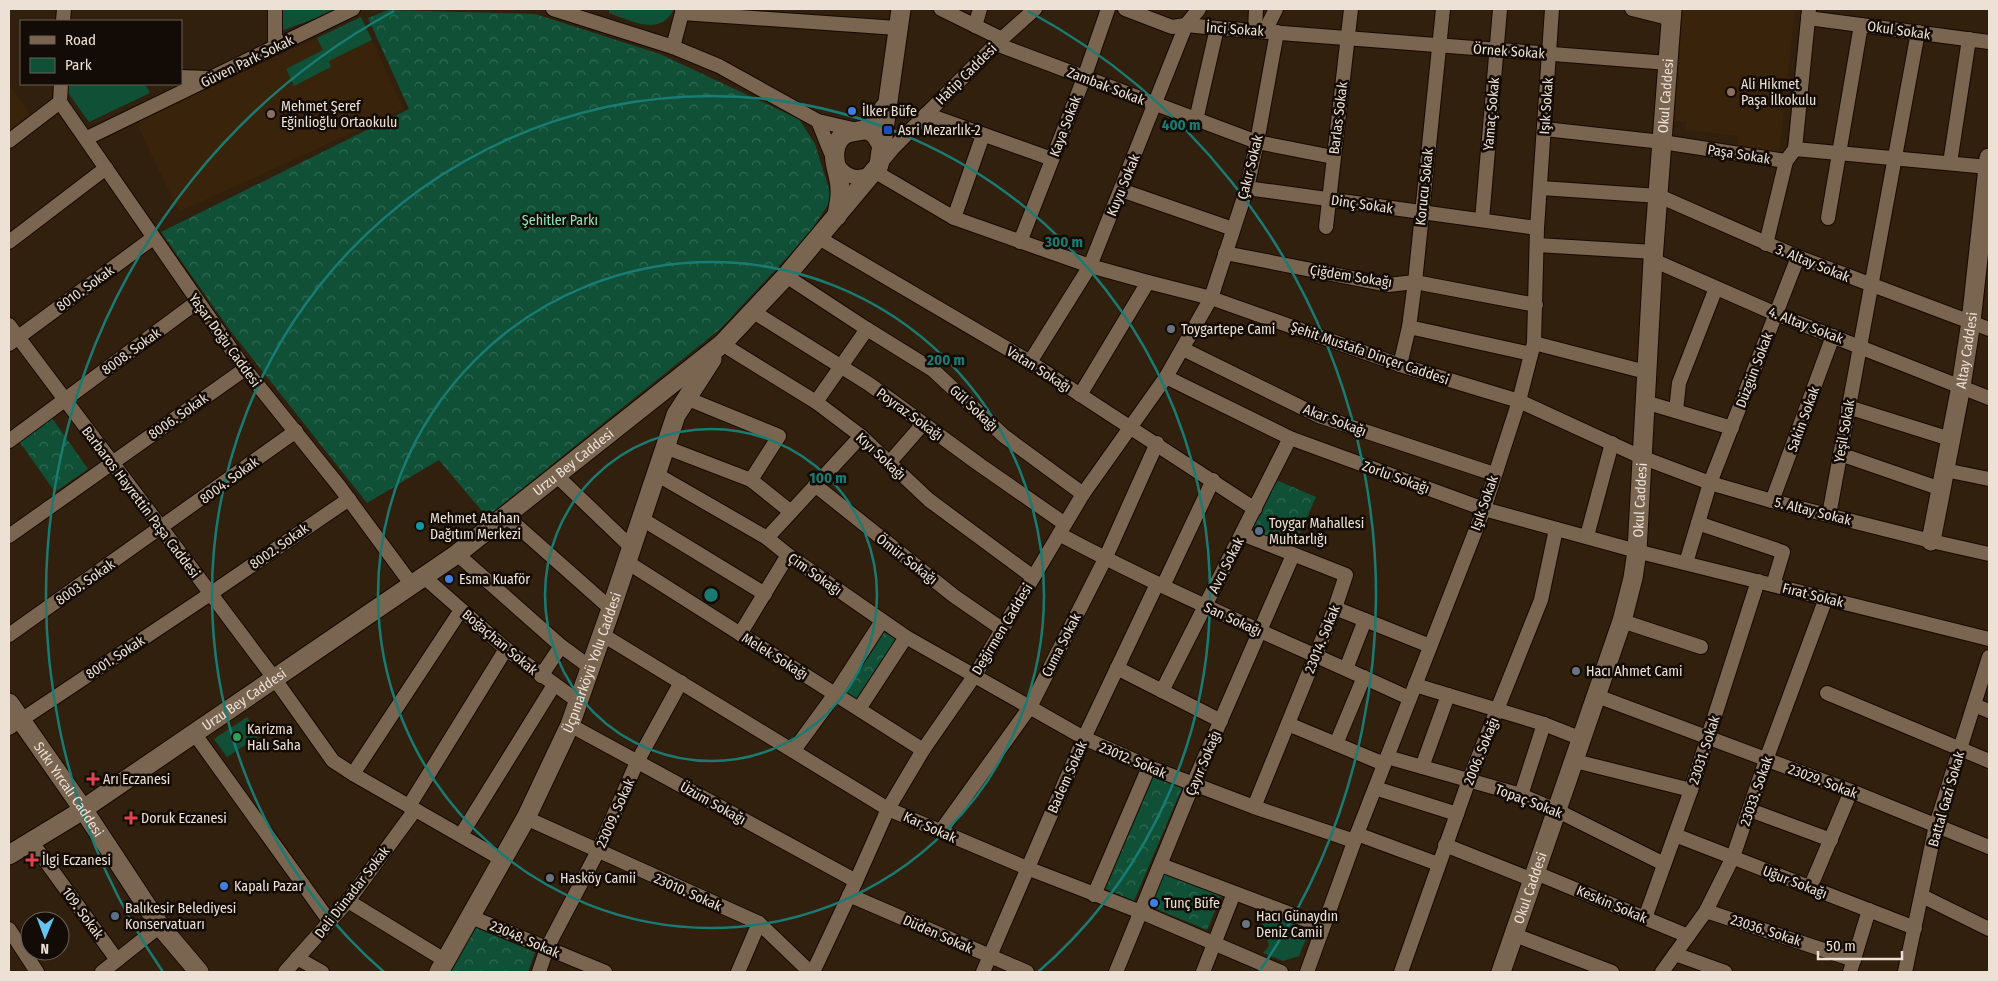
<svg xmlns="http://www.w3.org/2000/svg" width="1998" height="981" font-family="'Fira Sans Condensed',sans-serif">
<defs>
<pattern id="forest-crowns" width="20" height="18" patternUnits="userSpaceOnUse" patternTransform="scale(1.25)"><rect width="20" height="18" fill="#0f5037"/><path d="M2 6a3 3 0 1 1 6 0M12 15a3 3 0 1 1 6 0" fill="none" stroke="#326953"/></pattern>
</defs>
<rect width="100%" height="100%" fill="#31200d"/>
<g fill="#39230a">
<polygon points="1683,9 1795,9 1779,154 1736,150 1738,136 1686,130 1686,122 1673,121"/>
<polygon points="361,17 404,109 179,212 138,127 139,120"/>
<polygon points="9,85 30,114 9,130"/>
</g>
<g fill="#0f5037">
<polygon points="280,9 341,9 281,31"/>
<path d="M609 9H673V11C659 37 629 20 609 13Z"/>
<polygon points="361,17 372,40 329,61 331,67 294,86 286,69 323,50 317,38"/>
<polygon points="69,84 145,84 150,93 89,122 66,90"/>
<polygon points="247,717 259,736 227,757 214,739"/>
<polygon points="1256,907 1310,928 1308,933 1266,934"/>
<polygon points="1307,937 1299,956 1283,961 1263,953 1269,946 1267,939"/>
</g>
<g fill="url(#forest-crowns)">
<polygon points="388,10 535,14 660,54 799,119 815,144 832,199 808,235 720,329 487,517 439,460 367,503 229,329 161,232 409,109 368,18"/>
<polygon points="52,418 88,469 55,492 19,441"/>
<polygon points="1274,479 1316,497 1292,551 1251,533"/>
<polygon points="884,632 898,641 859,701 845,692"/>
<polygon points="1152,775 1182,788 1134,901 1104,888"/>
<polygon points="1163,872 1221,896 1207,930 1149,906"/>
<polygon points="474,926 535,952 528,972 451,972"/>
</g>
<g fill="none" stroke-linecap="round" stroke-linejoin="round">
<g stroke="#180900" stroke-width="16">
<g id="minor">
<polyline points="553,9 673,47 719,66 818,121 866,132 873,136 880,147"/>
<polyline points="941,9 1002,39"/>
<polyline points="1125,9 1172,27 1186,25 1217,28 1668,63"/>
<polyline points="1632,9 1672,19"/>
<polyline points="682,13 897,28"/>
<polyline points="1808,18 1989,42"/>
<polyline points="63,21 64,9"/>
<polyline points="975,26 980,9"/>
<polyline points="1255,30 1256,9"/>
<polyline points="1265,31 1276,9"/>
<polyline points="996,44 1257,142 1333,157"/>
<polyline points="275,47 275,9"/>
<polyline points="673,47 683,9"/>
<polyline points="181,77 208,78"/>
<polyline points="61,84 60,102 245,369 339,486 412,585"/>
<polyline points="926,114 1052,159"/>
<polyline points="1196,120 1217,28"/>
<path d="M818 121C829 145 839 194 874 171L954 218 1090 266 1148 282 1211 298 1400 365 1519 401 1641 457 1710 483 1772 501 1931 541 1989 554"/>
<polyline points="1545,129 1662,142 1786,161 1795,149 1988,167"/>
<polyline points="87,138 353,9"/>
<polyline points="9,141 60,102"/>
<polyline points="1795,149 1809,9"/>
<polyline points="1950,163 1969,39"/>
<polyline points="879,165 893,148 996,44 1035,9"/>
<polyline points="1247,188 1537,228"/>
<polyline points="1541,188 1659,196 1798,257 1989,329"/>
<polyline points="1121,190 1233,229"/>
<polyline points="954,218 983,135"/>
<polyline points="1828,218 1861,25"/>
<polyline points="1482,220 1500,9"/>
<polyline points="1326,227 1351,9"/>
<polyline points="819,238 1030,362 1255,509"/>
<polyline points="9,242 106,168"/>
<polyline points="1020,242 1084,78 1108,9"/>
<polyline points="1766,244 1786,161"/>
<polyline points="1537,245 1654,252"/>
<polyline points="1225,253 1388,285 1415,282 1536,305"/>
<polyline points="1653,260 1776,314 1989,398"/>
<polyline points="786,276 867,329 933,370 1004,436 1083,494"/>
<polyline points="752,311 869,384 980,465 1065,524"/>
<polyline points="9,325 274,678 333,761 353,774 503,860"/>
<polyline points="1409,327 1531,354"/>
<polyline points="1534,343 1646,372"/>
<polyline points="9,344 153,238"/>
<polyline points="722,344 816,402 861,436 929,500 1033,577"/>
<polyline points="1183,349 1319,416 1494,474"/>
<polyline points="1030,362 1090,266 1186,25 1199,9"/>
<polyline points="1400,365 1409,327 1415,282 1443,9"/>
<polyline points="1166,377 1290,438 1484,509 1644,553 1989,639"/>
<polyline points="1080,395 1148,282"/>
<polyline points="686,398 779,436 751,480"/>
<polyline points="816,402 867,329"/>
<polyline points="1645,402 1732,428"/>
<polyline points="1848,407 1950,439"/>
<polyline points="1676,411 1679,383 1716,288"/>
<polyline points="9,441 197,302"/>
<polyline points="665,447 751,480 791,512"/>
<polyline points="1840,454 1941,489"/>
<polyline points="889,463 923,424"/>
<polyline points="1945,470 1989,479"/>
<polyline points="656,474 767,538 788,555 906,637 1084,738 1149,767 1254,807 1354,841"/>
<polyline points="557,476 632,548"/>
<polyline points="815,485 954,596 1002,629"/>
<polyline points="1772,501 1833,336"/>
<polyline points="1829,515 1918,32"/>
<polyline points="506,516 611,609"/>
<polyline points="642,519 765,594"/>
<polyline points="1698,523 1783,552 1773,585"/>
<path d="M1059 534C1173 595 1292 644 1409 698"/>
<polyline points="1242,534 1346,575 1335,608 1254,807"/>
<polyline points="9,536 245,369"/>
<polyline points="1587,536 1612,443"/>
<polyline points="767,538 861,436"/>
<polyline points="457,554 561,646 541,676"/>
<polyline points="627,562 923,750"/>
<polyline points="1686,563 1710,483 1798,257"/>
<polyline points="424,577 506,649 579,702"/>
<polyline points="1163,586 1213,480"/>
<polyline points="1335,608 1430,646"/>
<polyline points="1622,621 1701,647"/>
<polyline points="740,634 788,555"/>
<polyline points="9,635 296,431"/>
<polyline points="603,635 888,809 1027,868 1141,912 1281,972"/>
<polyline points="561,646 591,668"/>
<polyline points="1117,668 1221,721"/>
<polyline points="1346,669 1365,620"/>
<polyline points="1415,685 1544,724 1582,739"/>
<polyline points="1162,691 1290,438"/>
<polyline points="1827,693 1989,761"/>
<polyline points="1597,696 1851,791 1989,847"/>
<polyline points="1974,705 1989,711"/>
<polyline points="859,709 906,637"/>
<polyline points="1288,724 1384,764"/>
<polyline points="570,725 856,881"/>
<polyline points="9,728 210,594 349,499"/>
<polyline points="194,733 330,922"/>
<polyline points="1336,744 1364,677"/>
<polyline points="794,750 835,694 882,621"/>
<polyline points="1387,757 1521,795 1558,811 1664,864"/>
<polyline points="1575,761 1691,790"/>
<polyline points="1422,767 1448,695"/>
<polyline points="353,774 461,610"/>
<polyline points="1375,788 1457,814"/>
<polyline points="1521,795 1544,724"/>
<polyline points="409,806 506,649"/>
<polyline points="1750,810 1831,840"/>
<polyline points="526,818 759,923 810,972"/>
<polyline points="940,832 1030,707 1105,559 1157,443"/>
<polyline points="1357,834 1438,864"/>
<polyline points="461,835 554,685"/>
<polyline points="1675,835 1915,928"/>
<polyline points="31,841 117,960"/>
<polyline points="1445,845 1533,880"/>
<polyline points="1161,865 1322,926"/>
<polyline points="1536,873 1688,936"/>
<polyline points="1810,888 1851,791"/>
<polyline points="849,895 1027,972"/>
<polyline points="1094,895 1149,767"/>
<polyline points="1922,896 1989,929"/>
<polyline points="348,901 446,961"/>
<polyline points="1706,911 1854,960"/>
<polyline points="471,917 605,972"/>
<polyline points="1645,918 1691,790 1758,581"/>
<polyline points="9,929 37,972"/>
<polyline points="1515,935 1612,972"/>
<polyline points="1675,954 1725,972"/>
<polyline points="297,958 322,972"/>
<polyline points="102,972 160,926"/>
<polyline points="285,972 348,901 415,810"/>
<polyline points="539,972 547,948 598,851 637,762 681,682"/>
<polyline points="738,972 759,923"/>
<polyline points="813,972 856,881 888,809 923,750 975,675 1083,494 1166,377 1211,298 1247,188 1257,142 1277,32"/>
<polyline points="983,972 1084,738 1157,584"/>
<polyline points="1116,972 1193,784 1293,555"/>
<polyline points="1203,972 1234,893"/>
<polyline points="1307,972 1357,834 1484,509 1519,401 1534,343 1537,228 1552,9"/>
<polyline points="1401,972 1469,780 1541,600 1556,529"/>
<polyline points="1662,972 1706,911 1733,857 1766,760 1826,598"/>
<polyline points="1850,972 1869,910"/>
<polyline points="1905,972 1936,825 1989,657"/>
</g>
</g>
<g stroke="#180900" stroke-width="21">
<g id="secondary">
<path d="M837 216C838 207 841 197 840 189 840 175 831 160 836 146 843 125 863 136 874 125 879 121 881 113 884 108"/>
<path id="s1" d="M1931 541 1961 386 1971 322 1989 158"/>
<path id="s2" d="M9 703 83 809 160 926 199 972"/>
<path id="s3" d="M9 855 73 816 457 554 722 344 786 276 879 165 901 9"/>
<path id="s4" d="M439 972 526 818 570 725 611 609 676 415 712 359"/>
<path id="s5" d="M1501 972 1622 621 1633 578 1637 551 1653 260 1672 9"/>
</g>
</g>
<use href="#minor" stroke="#796550" stroke-width="14"/>
<use href="#secondary" stroke="#796550" stroke-width="19"/>
</g>
<g fill="none" stroke="#1a7b73" stroke-width="2.5">
<circle cx="711" cy="595" r="166"/>
<circle cx="711" cy="595" r="333"/>
<path d="M384 972A499 499 0 1 1 1038 972"/>
<path d="M163 972A665 665 0 0 1 394 11M1028 11A665 665 0 0 1 1259 972"/>
</g>
<g fill="#8d6e63" stroke="#130b05" stroke-width="2">
<circle cx="1731" cy="92" r="5"/>
<circle cx="271" cy="114" r="5"/>
</g>
<g fill="#3f7fe0" stroke="#130b05" stroke-width="2">
<circle cx="852" cy="111" r="5"/>
<circle cx="449" cy="579" r="5"/>
<circle cx="224" cy="886" r="5"/>
<circle cx="1154" cy="903" r="5"/>
</g>
<rect fill="#1a4fb4" stroke="#130b05" stroke-width="2" x="883" y="125" width="10" height="10" rx="2.5"/>
<g fill="#6b7280" stroke="#130b05" stroke-width="2">
<circle cx="1171" cy="329" r="5"/>
<circle cx="1576" cy="671" r="5"/>
<circle cx="550" cy="878" r="5"/>
<circle cx="1246" cy="924" r="5"/>
</g>
<circle fill="#0f9aa8" stroke="#130b05" stroke-width="2" cx="420" cy="526" r="5"/>
<g fill="#5c6f8a" stroke="#130b05" stroke-width="2">
<circle cx="1259" cy="531" r="5"/>
<circle cx="115" cy="916" r="5"/>
</g>
<circle fill="#2e9e5b" stroke="#130b05" stroke-width="2" cx="237" cy="737" r="5"/>
<g fill="#e0444e" stroke="#130b05" stroke-width="2">
<path d="M90.5 771.5h5v5h5v5h-5v5h-5v-5h-5v-5h5z"/>
<path d="M128.5 810.5h5v5h5v5h-5v5h-5v-5h-5v-5h5z"/>
<path d="M29.5 852.5h5v5h5v5h-5v5h-5v-5h-5v-5h5z"/>
</g>
<g text-anchor="middle" stroke-width="5" stroke-linejoin="round" paint-order="stroke">
<g font-size="14" fill="#ede1d6" stroke="#130b05">
<text transform="translate(1235 29) rotate(4)" y="5">İnci Sokak</text>
<text transform="translate(1899 30) rotate(8)" y="5">Okul Sokak</text>
<text transform="translate(1509 51) rotate(4)" y="5">Örnek Sokak</text>
<text transform="translate(247 61) rotate(-26)" y="5">Güven Park Sokak</text>
<text transform="translate(966 74) rotate(-45)" y="5">Hatip Caddesi</text>
<text transform="translate(1106 86) rotate(21)" y="5">Zambak Sokak</text>
<text dy="5" stroke="none"><textPath href="#s5" startOffset="899">Okul Caddesi</textPath></text>
<text transform="translate(1546 106) rotate(-86)" y="5">Işık Sokak</text>
<text transform="translate(1491 114) rotate(-85)" y="5">Yamaç Sokak</text>
<text transform="translate(1338 118) rotate(-83)" y="5">Barlas Sokak</text>
<text transform="translate(1065 126) rotate(-69)" y="5">Kaya Sokak</text>
<text transform="translate(1739 154) rotate(9)" y="5">Paşa Sokak</text>
<text transform="translate(1250 167) rotate(-76)" y="5">Çakır Sokak</text>
<text transform="translate(1123 185) rotate(-68)" y="5">Kuyu Sokak</text>
<text transform="translate(1424 187) rotate(-84)" y="5">Korucu Sokak</text>
<text transform="translate(1362 204) rotate(8)" y="5">Dinç Sokak</text>
<text transform="translate(1813 263) rotate(22)" y="5">3. Altay Sokak</text>
<text transform="translate(1351 276) rotate(9)" y="5">Çiğdem Sokağı</text>
<text transform="translate(85 288) rotate(-36)" y="5">8010. Sokak</text>
<text transform="translate(1806 325) rotate(21)" y="5">4. Altay Sokak</text>
<text transform="translate(225 340) rotate(54)" y="5">Yaşar Doğu Caddesi</text>
<text transform="translate(131 351) rotate(-36)" y="5">8008. Sokak</text>
<text dy="5" stroke="none"><textPath href="#s1" startOffset="194">Altay Caddesi</textPath></text>
<text transform="translate(1370 353) rotate(19)" y="5">Şehit Mustafa Dinçer Caddesi</text>
<text transform="translate(1039 369) rotate(32)" y="5">Vatan Sokağı</text>
<text transform="translate(1754 370) rotate(-69)" y="5">Düzgün Sokak</text>
<text transform="translate(974 408) rotate(43)" y="5">Gül Sokağı</text>
<text transform="translate(910 414) rotate(36)" y="5">Poyraz Sokağı</text>
<text transform="translate(178 416) rotate(-35)" y="5">8006. Sokak</text>
<text transform="translate(1803 419) rotate(-70)" y="5">Sakin Sokak</text>
<text transform="translate(1335 420) rotate(21)" y="5">Akar Sokağı</text>
<text transform="translate(1844 431) rotate(-80)" y="5">Yeşil Sokak</text>
<text transform="translate(881 456) rotate(43)" y="5">Kıyı Sokağı</text>
<text dy="5" stroke="none"><textPath href="#s3" startOffset="688">Urzu Bey Caddesi</textPath></text>
<text transform="translate(1396 477) rotate(20)" y="5">Zorlu Sokağı</text>
<text transform="translate(229 480) rotate(-36)" y="5">8004. Sokak</text>
<text dy="5" stroke="none"><textPath href="#s5" startOffset="494">Okul Caddesi</textPath></text>
<text transform="translate(141 502) rotate(53)" y="5">Barbaros Hayrettin Paşa Caddesi</text>
<text transform="translate(1484 503) rotate(-71)" y="5">Işık Sokak</text>
<text transform="translate(1813 511) rotate(14)" y="5">5. Altay Sokak</text>
<text transform="translate(279 546) rotate(-35)" y="5">8002. Sokak</text>
<text transform="translate(907 559) rotate(38)" y="5">Ömür Sokağı</text>
<text transform="translate(1226 565) rotate(-63)" y="5">Avcı Sokak</text>
<text transform="translate(815 574) rotate(35)" y="5">Çim Sokağı</text>
<text transform="translate(85 582) rotate(-35)" y="5">8003. Sokak</text>
<text transform="translate(1813 595) rotate(14)" y="5">Fırat Sokak</text>
<text transform="translate(1233 619) rotate(25)" y="5">San Sokağı</text>
<text transform="translate(1002 629) rotate(-59)" y="5">Değirmen Caddesi</text>
<text transform="translate(1322 639) rotate(-68)" y="5">23014. Sokak</text>
<text transform="translate(500 642) rotate(40)" y="5">Boğaçhan Sokak</text>
<text transform="translate(1061 645) rotate(-63)" y="5">Cuma Sokak</text>
<text transform="translate(775 656) rotate(32)" y="5">Melek Sokağı</text>
<text transform="translate(115 657) rotate(-33)" y="5">8001. Sokak</text>
<text dy="5" stroke="none"><textPath href="#s4" startOffset="346">Üçpınarköyü Yolu Caddesi</textPath></text>
<text dy="5" stroke="none"><textPath href="#s3" startOffset="282">Urzu Bey Caddesi</textPath></text>
<text transform="translate(1704 750) rotate(-72)" y="5">23031. Sokak</text>
<text transform="translate(1481 751) rotate(-68)" y="5">2006. Sokağı</text>
<text transform="translate(1133 760) rotate(23)" y="5">23012. Sokak</text>
<text transform="translate(1203 763) rotate(-67)" y="5">Çayır Sokağı</text>
<text transform="translate(1067 777) rotate(-66)" y="5">Badem Sokak</text>
<text transform="translate(1823 781) rotate(21)" y="5">23029. Sokak</text>
<text dy="5" stroke="none"><textPath href="#s2" startOffset="105">Sıtkı Yırcalı Caddesi</textPath></text>
<text transform="translate(1756 791) rotate(-71)" y="5">23033. Sokak</text>
<text transform="translate(1946 799) rotate(-74)" y="5">Battal Gazi Sokak</text>
<text transform="translate(1529 801) rotate(21)" y="5">Topaç Sokak</text>
<text transform="translate(713 803) rotate(29)" y="5">Üzüm Sokağı</text>
<text transform="translate(615 813) rotate(-66)" y="5">23009. Sokak</text>
<text transform="translate(930 827) rotate(24)" y="5">Kar Sokak</text>
<text transform="translate(1795 882) rotate(21)" y="5">Uğur Sokağı</text>
<text dy="5" stroke="none"><textPath href="#s5" startOffset="89">Okul Caddesi</textPath></text>
<text transform="translate(352 892) rotate(-52)" y="5">Deli Dünadar Sokak</text>
<text transform="translate(688 892) rotate(24)" y="5">23010. Sokak</text>
<text transform="translate(1612 904) rotate(23)" y="5">Keskin Sokak</text>
<text transform="translate(83 913) rotate(54)" y="5">109. Sokak</text>
<text transform="translate(1766 930) rotate(18)" y="5">23036. Sokak</text>
<text transform="translate(938 934) rotate(24)" y="5">Düden Sokak</text>
<text transform="translate(525 939) rotate(23)" y="5">23048. Sokak</text>
</g>
<g font-size="14" fill="#ede1d6" stroke="#130b05" text-anchor="start">
<text x="1741" y="89">Ali Hikmet<tspan x="1741" dy="16">Paşa İlkokulu</tspan></text>
<text x="281" y="111">Mehmet Şeref<tspan x="281" dy="16">Eğinlioğlu Ortaokulu</tspan></text>
<text x="862" y="116">İlker Büfe</text>
<text x="898" y="135">Asri Mezarlık-2</text>
<text x="1181" y="334">Toygartepe Cami</text>
<text x="430" y="523">Mehmet Atahan<tspan x="430" dy="16">Dağıtım Merkezi</tspan></text>
<text x="1269" y="528">Toygar Mahallesi<tspan x="1269" dy="16">Muhtarlığı</tspan></text>
<text x="459" y="584">Esma Kuaför</text>
<text x="1586" y="676">Hacı Ahmet Cami</text>
<text x="247" y="734">Karizma<tspan x="247" dy="16">Halı Saha</tspan></text>
<text x="103" y="784">Arı Eczanesi</text>
<text x="141" y="823">Doruk Eczanesi</text>
<text x="42" y="865">İlgi Eczanesi</text>
<text x="560" y="883">Hasköy Camii</text>
<text x="234" y="891">Kapalı Pazar</text>
<text x="1164" y="908">Tunç Büfe</text>
<text x="125" y="913">Balıkesir Belediyesi<tspan x="125" dy="16">Konservatuarı</tspan></text>
<text x="1256" y="921">Hacı Günaydın<tspan x="1256" dy="16">Deniz Camii</tspan></text>
</g>
<g font-size="14" fill="#87e7ba" stroke="#130b05">
<text x="560" y="225">Şehitler Parkı</text>
</g>
</g>
<circle cx="711" cy="595" r="8" fill="#1a7b73" stroke="#130b05" stroke-width="2.5"/>
<g font-size="15" text-anchor="middle" font-weight="bold" fill="#1a7b73" stroke="#130b05" stroke-width="5" stroke-linejoin="round" paint-order="stroke">
<text x="1181" y="130">400 m</text>
<text x="1064" y="247">300 m</text>
<text x="946" y="365">200 m</text>
<text x="828" y="483">100 m</text>
</g>
<rect width="1998" height="981" fill="none" stroke="#ede1d6" stroke-width="20"/>
<rect x="20" y="20" width="162" height="65" fill="#130b05" stroke="#6a6159"/>
<rect x="30" y="36" width="25" height="8" fill="#796550" stroke="#6a6159"/>
<text x="65" y="45" font-size="15" fill="#ede1d6">Road</text>
<rect x="30" y="58" width="25" height="15" fill="#0f5037" stroke="#6a6159"/>
<text x="65" y="70" font-size="15" fill="#ede1d6">Park</text>
<g transform="translate(45 936) rotate(181)"><circle r="24" fill="#130b05" stroke="#6a6159"/>
<path d="M0-4L9 19L0 12L-9 19Z" fill="#66c4ef"/>
<text y="-8" font-size="14" font-weight="bold" text-anchor="middle" fill="#ede1d6">N</text>
</g>
<path d="M1818 951v8h84v-8" fill="none" stroke="#ede1d6" stroke-width="2.5"/>
<text x="1826" y="951" font-size="15" fill="#ede1d6" stroke="#130b05" stroke-width="4" paint-order="stroke">50 m</text>
</svg>
